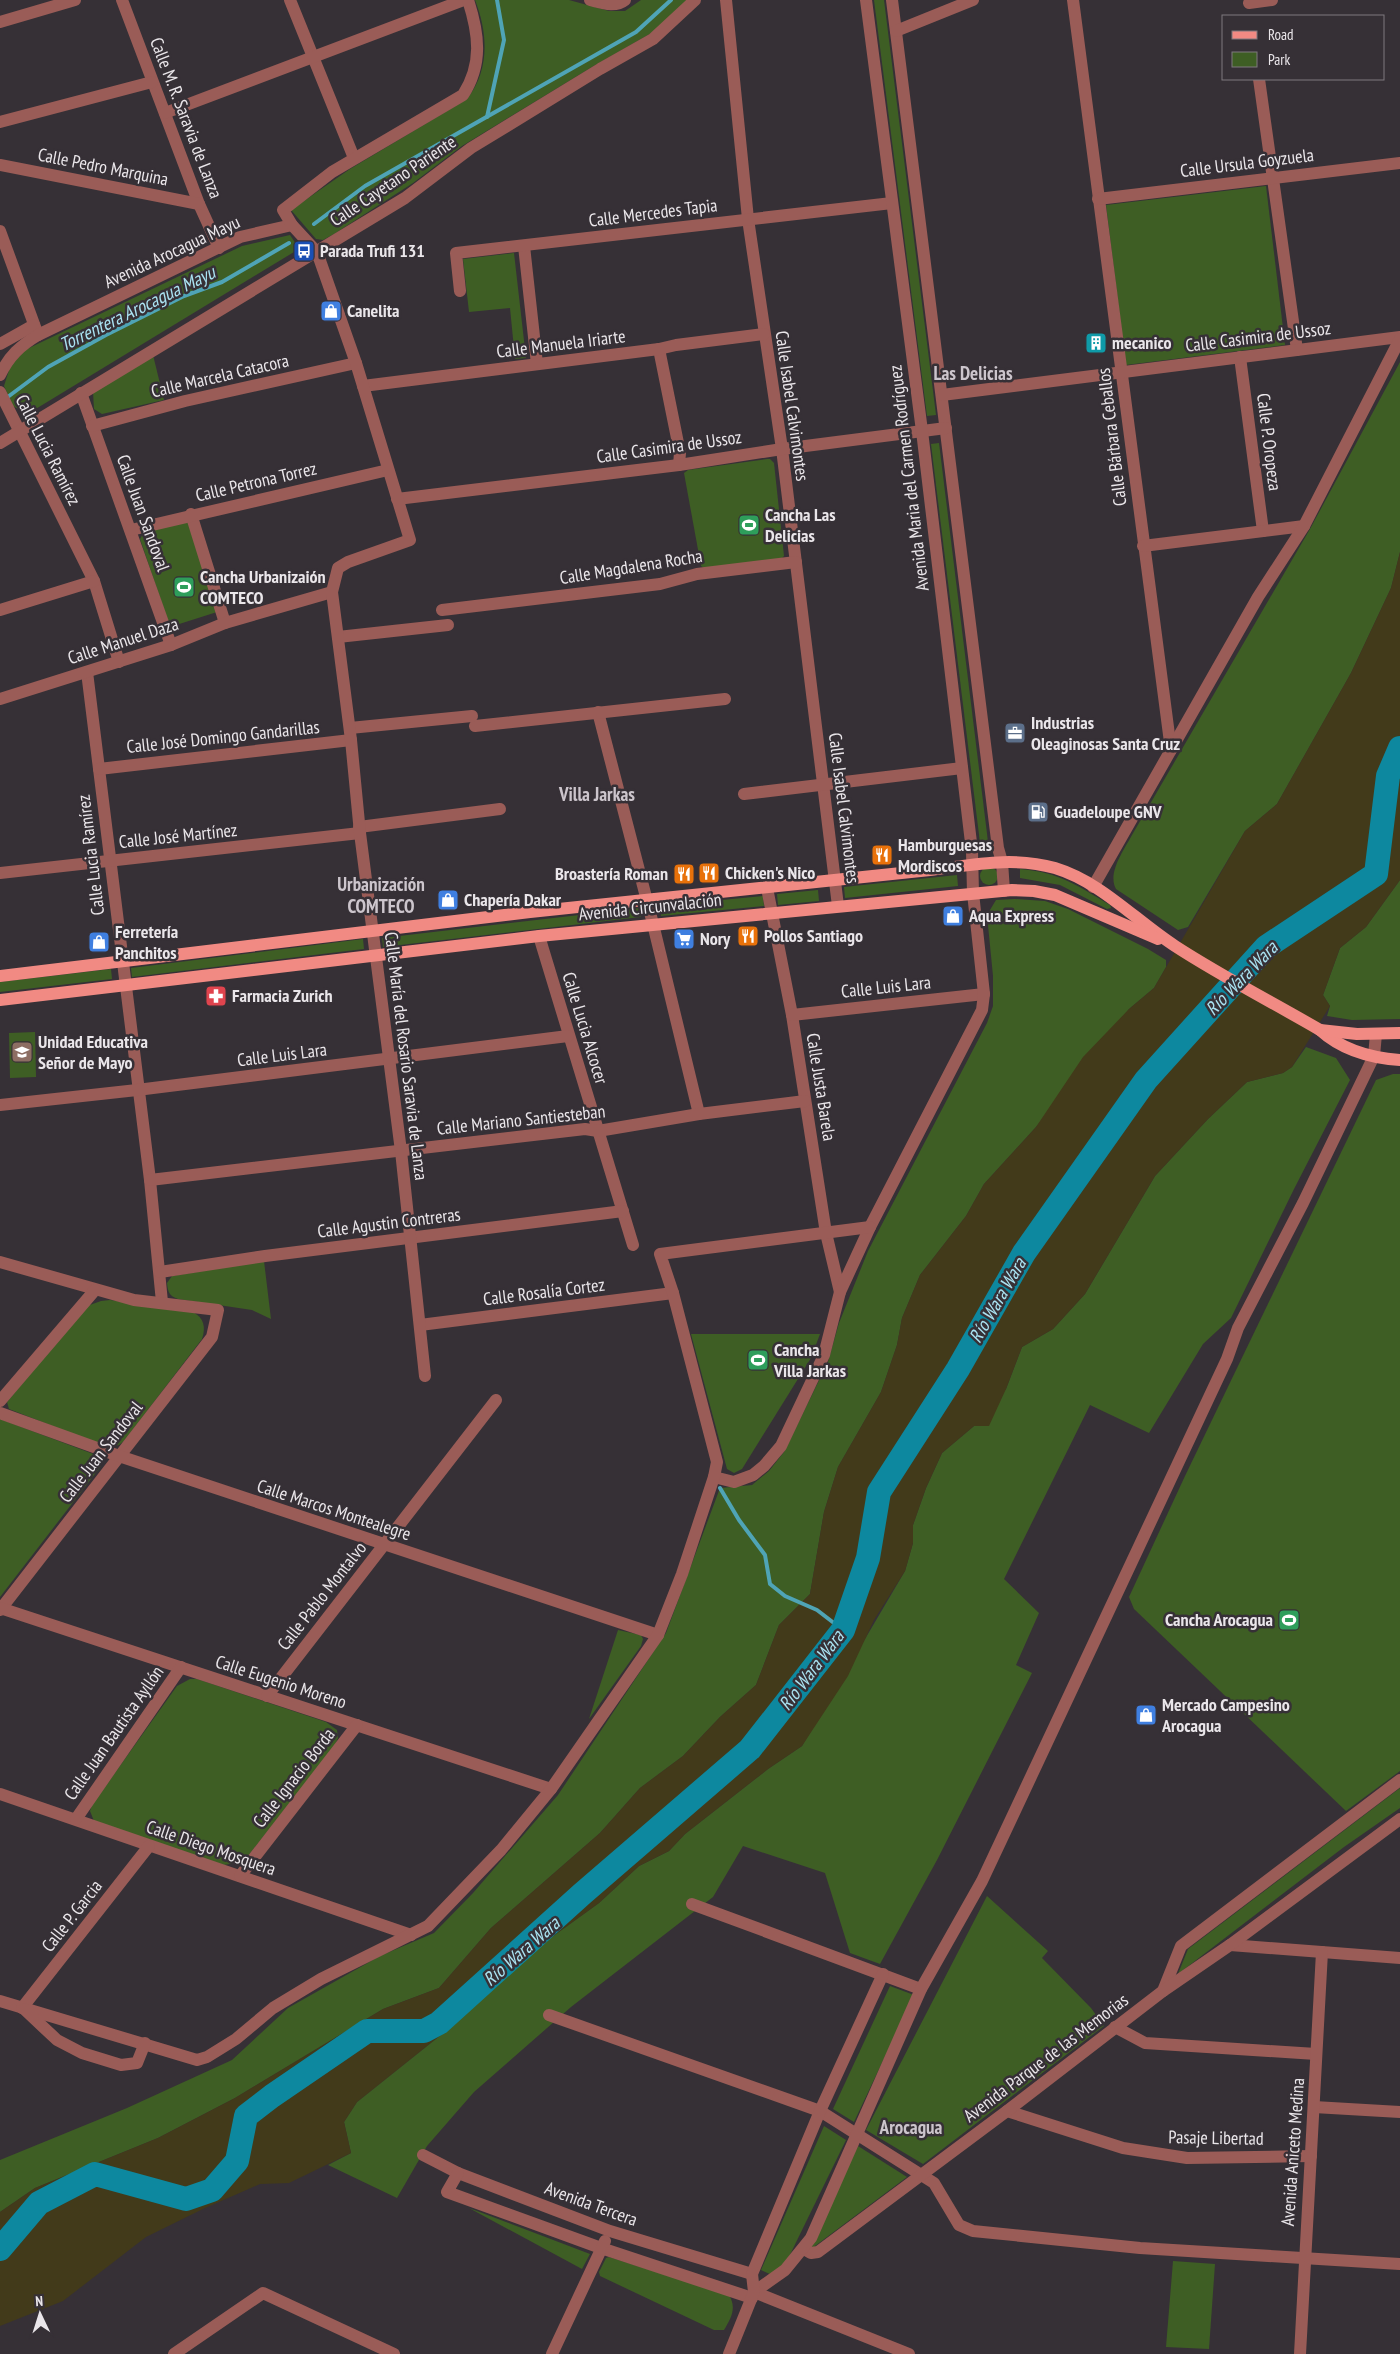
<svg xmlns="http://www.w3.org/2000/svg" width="1400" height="2354" font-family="'PT Sans Narrow',sans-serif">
<rect width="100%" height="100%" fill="#363036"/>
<g fill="#3e5e24">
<path d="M475 0H569L609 11H625L641 0H687L655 31 592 67 462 146 413 183 334 234 323 240 316 239 291 210 350 169 467 99C490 70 488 33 475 0Z"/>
<polygon points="874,0 884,0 936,415 927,416"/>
<polygon points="1266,186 1285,345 1126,365 1106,205"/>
<polygon points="290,235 298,247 294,252 34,410 26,413 13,406 4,386 10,367 25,350 242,246"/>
<polygon points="514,253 526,358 515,359 510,308 469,312 463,259"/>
<polygon points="153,355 164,400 102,414 94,409 93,392"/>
<path d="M1400 362V552L1391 588 1351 673 1277 804 1245 831 1188 927 1178 930 1116 889C1107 873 1124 850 1132 835L1310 529Z"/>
<polygon points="939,443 989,850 981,851 931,444"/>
<polygon points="767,459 770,459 774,463 784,556 781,559 704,568 701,566 684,473 688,470"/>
<polygon points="182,522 188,523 217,612 173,626 169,624 140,539 144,532"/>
<circle cx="989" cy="876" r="9"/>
<path d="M1020 869C1059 872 1078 886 1110 905L1111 908 1107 909 1060 885 1020 878Z"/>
<polygon points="957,875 958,886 845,898 844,887"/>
<polygon points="1400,880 1400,1019 1352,1020 1327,1016 1330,1006 1323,995 1340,948 1366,927"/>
<polygon points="818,890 819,901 778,905 777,894"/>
<polygon points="763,896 764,906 661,916 660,906"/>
<polygon points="1015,899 1045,901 1068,909 1148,949 1166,960 1166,967 1154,988 1129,1009 1036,1127 984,1184 966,1216 920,1275 902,1318 897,1345 881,1392 838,1467 824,1512 810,1594 779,1625 756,1685 720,1717 683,1756 640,1788 600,1833 491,1928 439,1988 383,2009 235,2098 158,2138 35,2188 0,2212 0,2160 127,2108 232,2060 288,2008 380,1956 434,1933 473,1893 558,1795 666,1633 720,1488 752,1485 769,1471 784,1452 828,1362 839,1323 868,1251 987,1023 993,1006 993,976 987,915 996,900"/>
<polygon points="640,908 641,917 383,947 382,938"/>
<polygon points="363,939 364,949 132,977 131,968"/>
<polygon points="111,969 112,979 0,992 0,982"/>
<polygon points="35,1032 36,1077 10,1078 9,1033"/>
<polygon points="1306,1047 1336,1058 1350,1080 1294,1189 1231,1318 1203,1344 1149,1433 1090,1405 1004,1579 1039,1613 1016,1665 1032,1673 937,1860 880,1964 850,1953 825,1873 743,1846 713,1897 571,2007 474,2092 427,2146 397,2198 328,2165 351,2153 344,2122 357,2102 457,2022 495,1978 599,1903 639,1866 669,1851 685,1834 768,1769 802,1746 905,1571 913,1543 913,1525 926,1488 942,1453 974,1426 1006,1389 1022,1347 1053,1329 1085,1294 1155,1176 1208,1119 1247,1082 1283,1073 1292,1067"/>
<polygon points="1393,1074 1400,1074 1400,1771 1346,1811 1134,1609 1129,1597 1185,1476 1376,1080"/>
<path d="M264 1261 271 1319 252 1310 178 1299C169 1296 168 1292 167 1283L172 1276Z"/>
<path d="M110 1300 193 1312C204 1318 206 1327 202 1339L124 1441 119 1445 109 1448 9 1409 7 1402 87 1306 101 1301Z"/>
<polygon points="691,1334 820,1334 811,1358 742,1469 734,1473 727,1469"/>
<polygon points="0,1419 96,1455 101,1462 101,1466 0,1597"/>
<polygon points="618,1630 641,1635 643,1639 641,1646 589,1719"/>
<polygon points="190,1679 197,1679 326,1722 337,1730 338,1738 334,1747 248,1856 240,1862 224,1865 94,1821 90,1811 92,1805 177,1686"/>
<polygon points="1400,1788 1400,1808 1344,1847 1178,1974 1188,1949"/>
<polygon points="987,1896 1048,1951 1042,1958 1091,2008 1104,2026 923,2164 866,2130"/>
<polygon points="890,1986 914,1995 854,2122 833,2109"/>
<polygon points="824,2126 846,2140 783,2269 774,2276 761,2270"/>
<polygon points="858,2146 907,2177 807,2252"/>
<polygon points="469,2208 590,2254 582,2269"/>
<path d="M609 2257 729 2295C737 2308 731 2318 724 2330H714L600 2276 599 2272 606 2258Z"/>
<polygon points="1173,2261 1215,2264 1209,2349 1166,2347"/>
</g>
<polygon fill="#423a1a" points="1400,552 1400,880 1366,927 1340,948 1323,995 1330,1006 1292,1067 1283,1073 1247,1082 1208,1119 1155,1176 1085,1294 1053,1329 1022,1347 1006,1389 989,1426 974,1426 942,1453 926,1488 913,1525 913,1543 905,1571 874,1620 848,1676 802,1746 768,1769 685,1834 669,1851 639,1866 599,1903 495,1978 457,2022 357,2102 344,2122 351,2153 289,2183 260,2184 203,2209 146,2237 63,2301 0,2326 0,2212 35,2188 158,2138 235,2098 383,2009 439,1988 491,1928 600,1833 640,1788 683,1756 720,1717 756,1685 779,1625 810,1594 824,1512 838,1467 881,1392 897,1345 902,1318 920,1275 966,1216 984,1184 1036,1127 1083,1057 1129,1009 1154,988 1245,831 1277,804 1351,673 1391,588"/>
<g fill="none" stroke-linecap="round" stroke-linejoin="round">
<g stroke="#4fa4b6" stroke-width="4">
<polyline points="487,117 504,40 497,0"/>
<polyline points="314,224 365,186 636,32 671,0"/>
<polyline points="5,399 48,367 106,335 184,296 222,282 289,243"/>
<polyline points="720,1488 739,1520 765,1555 770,1584 785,1596 817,1610 843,1630"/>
</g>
<polyline stroke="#0d889f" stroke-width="24" points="0,2249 39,2203 95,2174 186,2199 212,2190 237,2161 246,2116 272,2096 367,2031 424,2031 439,2023 582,1894 750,1749 843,1630 868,1558 879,1492 958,1369 1024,1253 1146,1080 1266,947 1376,874 1388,776 1400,748"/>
<g stroke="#9a5c57" stroke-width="12">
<polyline points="122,0 199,204 219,248"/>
<polyline points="290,0 354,158"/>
<path d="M590 0C602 3 615 8 625 0"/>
<polyline points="726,0 748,219 782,449 838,906"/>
<polyline points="892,0 998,848 1002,862 1004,891"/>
<polyline points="1073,0 1171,750"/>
<polyline points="1249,3 1272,0"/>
<polyline points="0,22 75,0"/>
<polyline points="896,31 973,0"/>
<polyline points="1259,79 1297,350"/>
<polyline points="165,113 464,0"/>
<polyline points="0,122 152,82"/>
<polyline points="0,165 199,204"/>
<polyline points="1098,199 1400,163"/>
<polyline points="0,231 38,335"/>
<polyline points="524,246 537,364"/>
<polyline points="460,291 456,253 892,203"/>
<polyline points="0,344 34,325"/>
<polyline points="659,349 680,453 679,465"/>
<polyline points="1240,357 1263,531"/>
<path d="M0 375C9 356 20 346 38 335L240 237 292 225"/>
<polyline points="363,386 659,349 676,345 764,334"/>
<polyline points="0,392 94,581 119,662"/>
<polyline points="81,393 171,645"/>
<polyline points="942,395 1400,337"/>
<polyline points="92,426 185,401 356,363"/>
<polyline points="0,443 405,198 471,148 600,69 653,39 695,0"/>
<polyline points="397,499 679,465 782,449 946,428"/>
<polyline points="191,514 225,623"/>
<polyline points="131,530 388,470"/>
<polyline points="1143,546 1304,526"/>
<polyline points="0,610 94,581"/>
<polyline points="442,610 660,584 697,574 796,562"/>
<polyline points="338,637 448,625"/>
<polyline points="87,672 150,1180 162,1302"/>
<polyline points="0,699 171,645 225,623 332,592"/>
<polyline points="598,712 653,924 699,1114"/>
<polyline points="475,726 725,699"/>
<polyline points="350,728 472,716"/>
<polyline points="99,769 351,740"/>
<polyline points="744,794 962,768"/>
<polyline points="359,827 500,809"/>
<polyline points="0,873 360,833"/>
<polyline points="1093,887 1258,597 1304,526 1400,339"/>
<polyline points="767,888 792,1015 826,1233 840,1292"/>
<polyline points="539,936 633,1245"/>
<polyline points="792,1015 984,994"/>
<polyline points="0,1105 137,1090 568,1036"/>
<polyline points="150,1180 585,1129 598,1131 699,1114 805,1101"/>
<polyline points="0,1262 134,1300 218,1310 212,1337 0,1610"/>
<polyline points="160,1272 265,1256 623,1211"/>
<polyline points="420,1325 673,1293"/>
<path d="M425 1376 401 1151 360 833 351 740 332 592 338 568 348 562 410 540 356 363 317 252 292 225 283 210 332 172 463 95C483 64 479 34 468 0"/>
<polyline points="0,1401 95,1290"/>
<polyline points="0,1413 119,1456 658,1635"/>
<polyline points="714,1477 734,1482 753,1475 764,1466 781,1446 824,1355 840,1292 870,1227 982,1010 984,994 973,893 972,851 922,431 866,0"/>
<polyline points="0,1608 551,1789"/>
<polyline points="267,1696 496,1400"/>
<polyline points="0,1794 411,1935"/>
<polyline points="76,1819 181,1667"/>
<polyline points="240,1876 357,1725"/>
<polyline points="692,1904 921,1989"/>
<polyline points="1230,1945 1400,1958"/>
<polyline points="1163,1991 1181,1946 1400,1780"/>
<polyline points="0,2001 197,2060 207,2057 236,2039 273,2008 321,1979 428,1926 501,1850 551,1789 658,1635 682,1574 714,1477 717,1462 673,1293 660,1254 870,1227"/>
<polyline points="22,2008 149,1846"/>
<polyline points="24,2009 57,2040 82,2053 121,2065 137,2063 145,2043"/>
<polyline points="549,2015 820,2111 934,2183 959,2225 973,2231 1140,2248 1400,2264"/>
<polyline points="1115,2027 1145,2043 1316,2054"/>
<polyline points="1314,2107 1400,2112"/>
<polyline points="1007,2111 1123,2148 1187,2158 1311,2156"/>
<polyline points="423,2155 458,2173 610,2231 752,2274"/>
<polyline points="458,2173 447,2192 601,2248 752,2298"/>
<polyline points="804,2249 811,2253 818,2252 1007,2111 1163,1991 1230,1945 1400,1819"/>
<polyline points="754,2292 785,2270 811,2238 921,1989 982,1881 1227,1359 1238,1328 1303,1203 1374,1056 1376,1034"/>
<polyline points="754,2292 909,2354"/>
<polyline points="174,2354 263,2293 394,2354"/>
<polyline points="552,2354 605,2241"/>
<polyline points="729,2354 754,2292 752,2274 820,2111 883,1974"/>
<polyline points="1300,2354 1322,1952"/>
</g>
<g stroke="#f18a83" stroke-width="12">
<path d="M0 976 530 912 930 870C972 865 1013 856 1055 868 1101 882 1135 920 1175 946 1221 976 1272 1002 1320 1030 1342 1050 1370 1058 1400 1060"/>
<polyline points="0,1000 539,936 1012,890 1034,891 1055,895 1158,939"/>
<polyline points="1320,1030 1357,1034 1400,1033"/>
</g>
</g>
<defs>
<g id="bus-square" transform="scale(1.125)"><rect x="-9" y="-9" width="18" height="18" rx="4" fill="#1a4fb4" stroke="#363036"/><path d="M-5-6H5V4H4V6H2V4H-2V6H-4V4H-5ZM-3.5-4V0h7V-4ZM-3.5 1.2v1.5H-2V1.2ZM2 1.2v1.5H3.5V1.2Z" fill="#fff"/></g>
<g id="shop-square" transform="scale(1.125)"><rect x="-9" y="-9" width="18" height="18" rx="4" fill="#3f7fe0" stroke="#363036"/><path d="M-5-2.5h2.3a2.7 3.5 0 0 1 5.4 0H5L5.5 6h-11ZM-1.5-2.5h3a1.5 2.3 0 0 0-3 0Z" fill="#fff"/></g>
<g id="building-square" transform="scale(1.125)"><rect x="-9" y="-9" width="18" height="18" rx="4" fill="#0f9aa8" stroke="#363036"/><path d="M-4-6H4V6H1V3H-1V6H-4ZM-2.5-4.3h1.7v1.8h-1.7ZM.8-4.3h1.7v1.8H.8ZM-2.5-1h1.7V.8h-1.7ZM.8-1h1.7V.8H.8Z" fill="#fff"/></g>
<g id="stadium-square" transform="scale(1.125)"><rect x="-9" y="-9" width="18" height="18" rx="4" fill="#2e9e5b" stroke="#363036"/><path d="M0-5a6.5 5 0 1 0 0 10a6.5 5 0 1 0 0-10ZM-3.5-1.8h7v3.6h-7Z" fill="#fff"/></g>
<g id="office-square" transform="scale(1.125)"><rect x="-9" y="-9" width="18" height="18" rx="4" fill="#5c6f8a" stroke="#363036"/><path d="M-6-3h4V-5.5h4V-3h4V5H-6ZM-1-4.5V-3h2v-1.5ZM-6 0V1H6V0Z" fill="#fff"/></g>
<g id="fuel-square" transform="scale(1.125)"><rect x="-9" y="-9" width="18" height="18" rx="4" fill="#5c6f8a" stroke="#363036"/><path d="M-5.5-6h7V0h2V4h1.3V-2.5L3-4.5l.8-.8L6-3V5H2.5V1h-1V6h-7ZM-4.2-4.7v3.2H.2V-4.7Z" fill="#fff"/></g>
<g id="restaurant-square" transform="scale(1.125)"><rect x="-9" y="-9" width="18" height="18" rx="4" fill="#e8710a" stroke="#363036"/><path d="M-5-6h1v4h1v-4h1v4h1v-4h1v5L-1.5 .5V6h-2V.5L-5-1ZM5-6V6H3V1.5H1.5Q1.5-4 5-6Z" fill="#fff"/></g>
<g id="supermarket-square" transform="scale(1.125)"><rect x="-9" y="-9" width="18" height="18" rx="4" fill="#3f7fe0" stroke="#363036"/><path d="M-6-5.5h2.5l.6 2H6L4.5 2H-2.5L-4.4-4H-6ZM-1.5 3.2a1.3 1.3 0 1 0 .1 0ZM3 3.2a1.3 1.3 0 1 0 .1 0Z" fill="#fff"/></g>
<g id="pharmacy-square" transform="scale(1.125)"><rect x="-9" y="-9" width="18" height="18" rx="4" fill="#e0444e" stroke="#363036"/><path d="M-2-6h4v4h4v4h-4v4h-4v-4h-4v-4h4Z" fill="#fff"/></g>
<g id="school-square" transform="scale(1.125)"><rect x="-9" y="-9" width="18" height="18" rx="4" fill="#8d6e63" stroke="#363036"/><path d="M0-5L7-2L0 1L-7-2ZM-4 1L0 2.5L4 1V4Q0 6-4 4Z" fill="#fff"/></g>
</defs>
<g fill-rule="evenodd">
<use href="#bus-square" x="304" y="251"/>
<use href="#shop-square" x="331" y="311"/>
<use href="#building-square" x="1096" y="343"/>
<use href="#stadium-square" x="749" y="525"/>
<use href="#stadium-square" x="184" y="587"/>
<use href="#office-square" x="1015" y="733"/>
<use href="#fuel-square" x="1038" y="812"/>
<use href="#restaurant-square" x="882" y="855"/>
<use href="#restaurant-square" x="709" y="873"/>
<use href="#restaurant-square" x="684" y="874"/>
<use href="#shop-square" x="448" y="900"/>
<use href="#shop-square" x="953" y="916"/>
<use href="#restaurant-square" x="748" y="936"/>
<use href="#supermarket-square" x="684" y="939"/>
<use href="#shop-square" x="99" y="942"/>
<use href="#pharmacy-square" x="216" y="996"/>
<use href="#school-square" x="22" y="1052"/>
<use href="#stadium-square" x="758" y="1360"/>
<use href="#stadium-square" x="1289" y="1620"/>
<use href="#shop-square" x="1146" y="1715"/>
</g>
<g text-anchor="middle" stroke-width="5" stroke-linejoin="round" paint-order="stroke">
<g font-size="18" fill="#eae6ea" stroke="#363036">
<text transform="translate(186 118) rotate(69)" y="6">Calle M. R. Saravia de Lanza</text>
<text transform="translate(1247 163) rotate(-7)" y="6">Calle Ursula Goyzuela</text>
<text transform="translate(103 167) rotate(11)" y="6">Calle Pedro Marquina</text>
<text transform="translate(393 181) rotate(-34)" y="6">Calle Cayetano Pariente</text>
<text transform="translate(653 213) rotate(-7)" y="6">Calle Mercedes Tapia</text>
<text transform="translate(172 252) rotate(-25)" y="6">Avenida Arocagua Mayu</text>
<text transform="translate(1258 337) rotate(-7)" y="6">Calle Casimira de Ussoz</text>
<text transform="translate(561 344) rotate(-7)" y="6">Calle Manuela Iriarte</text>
<text transform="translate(220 376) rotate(-13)" y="6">Calle Marcela Catacora</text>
<text transform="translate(792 406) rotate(82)" y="6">Calle Isabel Calvimontes</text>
<text transform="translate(1112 437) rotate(-97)" y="6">Calle Bárbara Ceballos</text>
<text transform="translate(1269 442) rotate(83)" y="6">Calle P. Oropeza</text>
<text transform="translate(669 447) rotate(-8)" y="6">Calle Casimira de Ussoz</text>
<text transform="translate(48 450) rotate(63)" y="6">Calle Lucia Ramírez</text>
<text transform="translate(909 478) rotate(-97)" y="6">Avenida Maria del Carmen Rodríguez</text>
<text transform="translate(256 482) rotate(-13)" y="6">Calle Petrona Torrez</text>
<text transform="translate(143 513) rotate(70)" y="6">Calle Juan Sandoval</text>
<text transform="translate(631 567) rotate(-9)" y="6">Calle Magdalena Rocha</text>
<text transform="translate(123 641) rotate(-18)" y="6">Calle Manuel Daza</text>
<text transform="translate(223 737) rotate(-6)" y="6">Calle José Domingo Gandarillas</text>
<text transform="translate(844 808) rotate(83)" y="6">Calle Isabel Calvimontes</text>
<text transform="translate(178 836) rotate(-6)" y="6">Calle José Martínez</text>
<text transform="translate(91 855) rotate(-97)" y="6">Calle Lucia Ramírez</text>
<text transform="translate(650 907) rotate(-6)" y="6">Avenida Circunvalación</text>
<text transform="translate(886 987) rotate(-6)" y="6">Calle Luis Lara</text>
<text transform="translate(585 1028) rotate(73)" y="6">Calle Lucia Alcocer</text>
<text transform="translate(282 1055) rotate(-7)" y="6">Calle Luis Lara</text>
<text transform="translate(406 1056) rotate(83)" y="6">Calle María del Rosario Saravia de Lanza</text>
<text transform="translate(821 1087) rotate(81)" y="6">Calle Justa Barela</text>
<text transform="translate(521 1120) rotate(-6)" y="6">Calle Mariano Santiesteban</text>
<text transform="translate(389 1223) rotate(-7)" y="6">Calle Agustin Contreras</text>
<text transform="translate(544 1292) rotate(-7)" y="6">Calle Rosalía Cortez</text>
<text transform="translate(101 1452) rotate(-52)" y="6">Calle Juan Sandoval</text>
<text transform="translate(334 1510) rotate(18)" y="6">Calle Marcos Montealegre</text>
<text transform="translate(322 1596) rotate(-52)" y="6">Calle Pablo Montalvo</text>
<text transform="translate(281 1682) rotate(18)" y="6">Calle Eugenio Moreno</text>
<text transform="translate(114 1733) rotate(-55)" y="6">Calle Juan Bautista Ayllón</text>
<text transform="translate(294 1778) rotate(-52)" y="6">Calle Ignacio Borda</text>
<text transform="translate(211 1848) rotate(19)" y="6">Calle Diego Mosquera</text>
<text transform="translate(72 1916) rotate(-52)" y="6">Calle P. Garcia</text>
<text transform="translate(1046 2058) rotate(-37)" y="6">Avenida Parque de las Memorias</text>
<text transform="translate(1216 2138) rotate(1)" y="6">Pasaje Libertad</text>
<text transform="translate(1293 2152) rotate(-86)" y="6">Avenida Aniceto Medina</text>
<text transform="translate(591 2204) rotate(20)" y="6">Avenida Tercera</text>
</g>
<g font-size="18" font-weight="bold" fill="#eae6ea" stroke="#363036" text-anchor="start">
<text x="320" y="257">Parada Trufi 131</text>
<text x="347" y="317">Canelita</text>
<text x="1112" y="349">mecanico</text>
<text x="765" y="521">Cancha Las<tspan x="765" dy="21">Delicias</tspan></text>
<text x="200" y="583">Cancha Urbanizaión<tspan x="200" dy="21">COMTECO</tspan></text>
<text x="1031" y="729">Industrias<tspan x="1031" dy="21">Oleaginosas Santa Cruz</tspan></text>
<text x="1054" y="818">Guadeloupe GNV</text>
<text x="898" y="851">Hamburguesas<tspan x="898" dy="21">Mordiscos</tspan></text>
<text x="725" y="879">Chicken's Nico</text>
<text x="668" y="880" text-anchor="end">Broastería Roman</text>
<text x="464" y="906">Chapería Dakar</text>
<text x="969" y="922">Aqua Express</text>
<text x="115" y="938">Ferretería<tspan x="115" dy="21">Panchitos</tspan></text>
<text x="764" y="942">Pollos Santiago</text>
<text x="700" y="945">Nory</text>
<text x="232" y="1002">Farmacia Zurich</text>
<text x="38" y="1048">Unidad Educativa<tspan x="38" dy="21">Señor de Mayo</tspan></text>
<text x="774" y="1356">Cancha<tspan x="774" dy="21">Villa Jarkas</tspan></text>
<text x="1273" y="1626" text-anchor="end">Cancha Arocagua</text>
<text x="1162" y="1711">Mercado Campesino<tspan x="1162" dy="21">Arocagua</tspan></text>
</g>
<g font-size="19" font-style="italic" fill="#aae3f2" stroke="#363036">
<text transform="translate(137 308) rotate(-26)" y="7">Torrentera Arocagua Mayu</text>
<text transform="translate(1241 978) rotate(-46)" y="7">Río Wara Wara</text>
<text transform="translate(997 1300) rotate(-60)" y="7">Río Wara Wara</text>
<text transform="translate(811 1670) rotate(-53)" y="7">Río Wara Wara</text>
<text transform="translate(521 1951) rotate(-41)" y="7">Río Wara Wara</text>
</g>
<g font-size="19" font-weight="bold" fill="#ccc5cc" stroke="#363036">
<text x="973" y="380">Las Delicias</text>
<text x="597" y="801">Villa Jarkas</text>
<text x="381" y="891">Urbanización<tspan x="381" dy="22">COMTECO</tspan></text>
<text x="911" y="2134">Arocagua</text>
</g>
</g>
<rect x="1222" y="15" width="162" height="65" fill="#363036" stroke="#7e797e"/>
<rect x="1232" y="31" width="25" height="8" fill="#f18a83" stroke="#7e797e"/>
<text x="1268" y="40" font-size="15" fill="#eae6ea">Road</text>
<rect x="1232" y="52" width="25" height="15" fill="#3e5e24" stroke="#7e797e"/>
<text x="1268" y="65" font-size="15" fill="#eae6ea">Park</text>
<g transform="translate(40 2314) rotate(356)" stroke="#363036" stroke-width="4" paint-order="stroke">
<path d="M0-4L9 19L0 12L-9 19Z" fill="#eae6ea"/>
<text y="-8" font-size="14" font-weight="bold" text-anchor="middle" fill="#eae6ea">N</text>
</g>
</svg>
